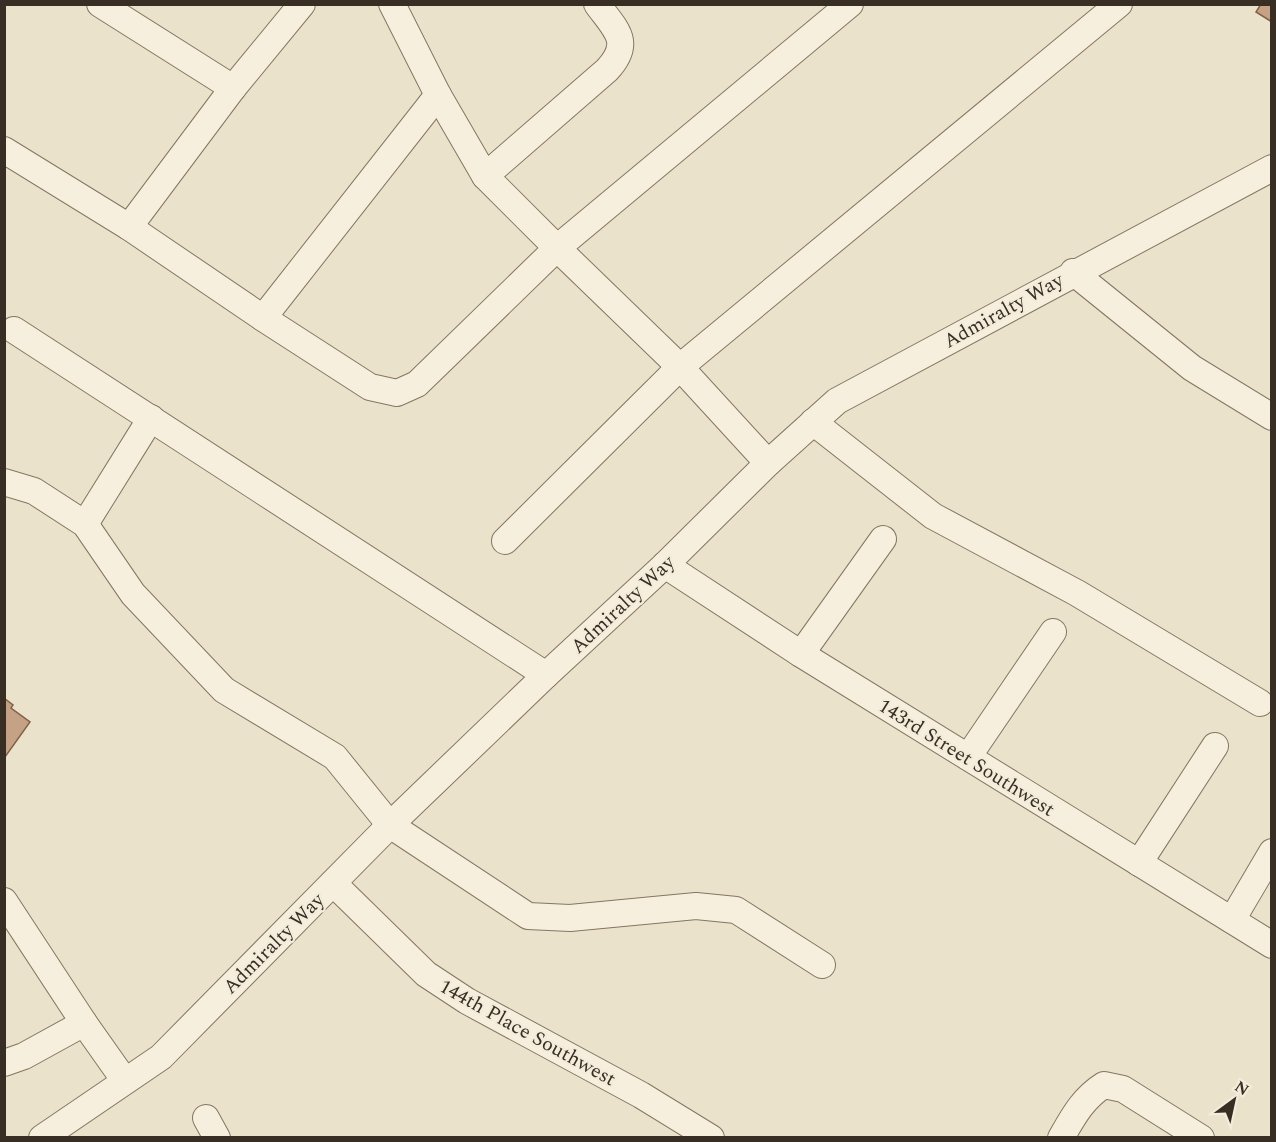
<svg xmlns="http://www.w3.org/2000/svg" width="1276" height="1142" font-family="Spectral,serif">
<rect width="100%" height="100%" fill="#ebe2cb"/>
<g fill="#c5a185" stroke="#836149" stroke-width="1.5">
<polygon points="1261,4 1272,4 1272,22 1256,12"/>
<polygon points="4,698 13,705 11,708 30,722 5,757"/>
</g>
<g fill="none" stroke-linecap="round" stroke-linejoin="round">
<g stroke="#867561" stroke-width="28">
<g id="minor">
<polyline points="100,4 233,88 129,227"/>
<polyline points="392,4 438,95 485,176 557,248 680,367 768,463"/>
<polyline points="233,88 302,4"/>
<polyline points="4,150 129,227 263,318 370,387 397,393 417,384 557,248 850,4"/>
<path d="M485 176 607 70C633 42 616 30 597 4"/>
<polyline points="1073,272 1192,368 1272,417"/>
<polyline points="263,318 438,95"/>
<polyline points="14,330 546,675"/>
<polyline points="813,422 933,516 1077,593 1260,703"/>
<polyline points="4,482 34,491 85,524 133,594 224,690 335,757 390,825 528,916 570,918 696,906 736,910 822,965"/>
<polyline points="85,524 151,418"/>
<polyline points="505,541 680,367 1119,4"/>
<polyline points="665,565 801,654 1272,945"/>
<polyline points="801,654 883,539"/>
<polyline points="968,757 1053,632"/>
<polyline points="1139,863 1215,746"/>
<polyline points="333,883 426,974 467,1001 641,1095 711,1138"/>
<polyline points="4,901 84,1023 125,1081"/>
<polyline points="1232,920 1272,852"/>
<polyline points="4,1063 24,1056 84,1023"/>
<polyline points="206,1118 217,1138"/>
<polyline points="42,1138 161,1057 390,825 546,675 665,565 768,463 837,401 1272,168"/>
<path d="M1061 1138C1073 1117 1083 1098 1104 1085L1123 1089 1201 1138"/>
</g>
</g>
<use href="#minor" stroke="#f6efde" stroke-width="26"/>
</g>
<g text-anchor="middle" stroke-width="4.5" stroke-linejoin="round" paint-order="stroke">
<g font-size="20" fill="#392e23" stroke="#f3ecda">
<text transform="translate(1003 310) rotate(-29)" y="7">Admiralty Way</text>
<text transform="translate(622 604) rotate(-43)" y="7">Admiralty Way</text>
<text transform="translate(967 757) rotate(32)" y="7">143rd Street Southwest</text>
<text transform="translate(273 943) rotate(-45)" y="7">Admiralty Way</text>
<text transform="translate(528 1032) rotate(29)" y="7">144th Place Southwest</text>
</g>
</g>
<rect width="1276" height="1142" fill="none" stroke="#392e23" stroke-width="12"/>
<g transform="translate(1234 1100) rotate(33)" stroke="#f3ecda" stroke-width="4.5" paint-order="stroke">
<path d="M0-4.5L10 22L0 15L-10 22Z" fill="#392e23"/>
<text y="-9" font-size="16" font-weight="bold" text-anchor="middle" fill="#392e23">N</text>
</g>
</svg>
